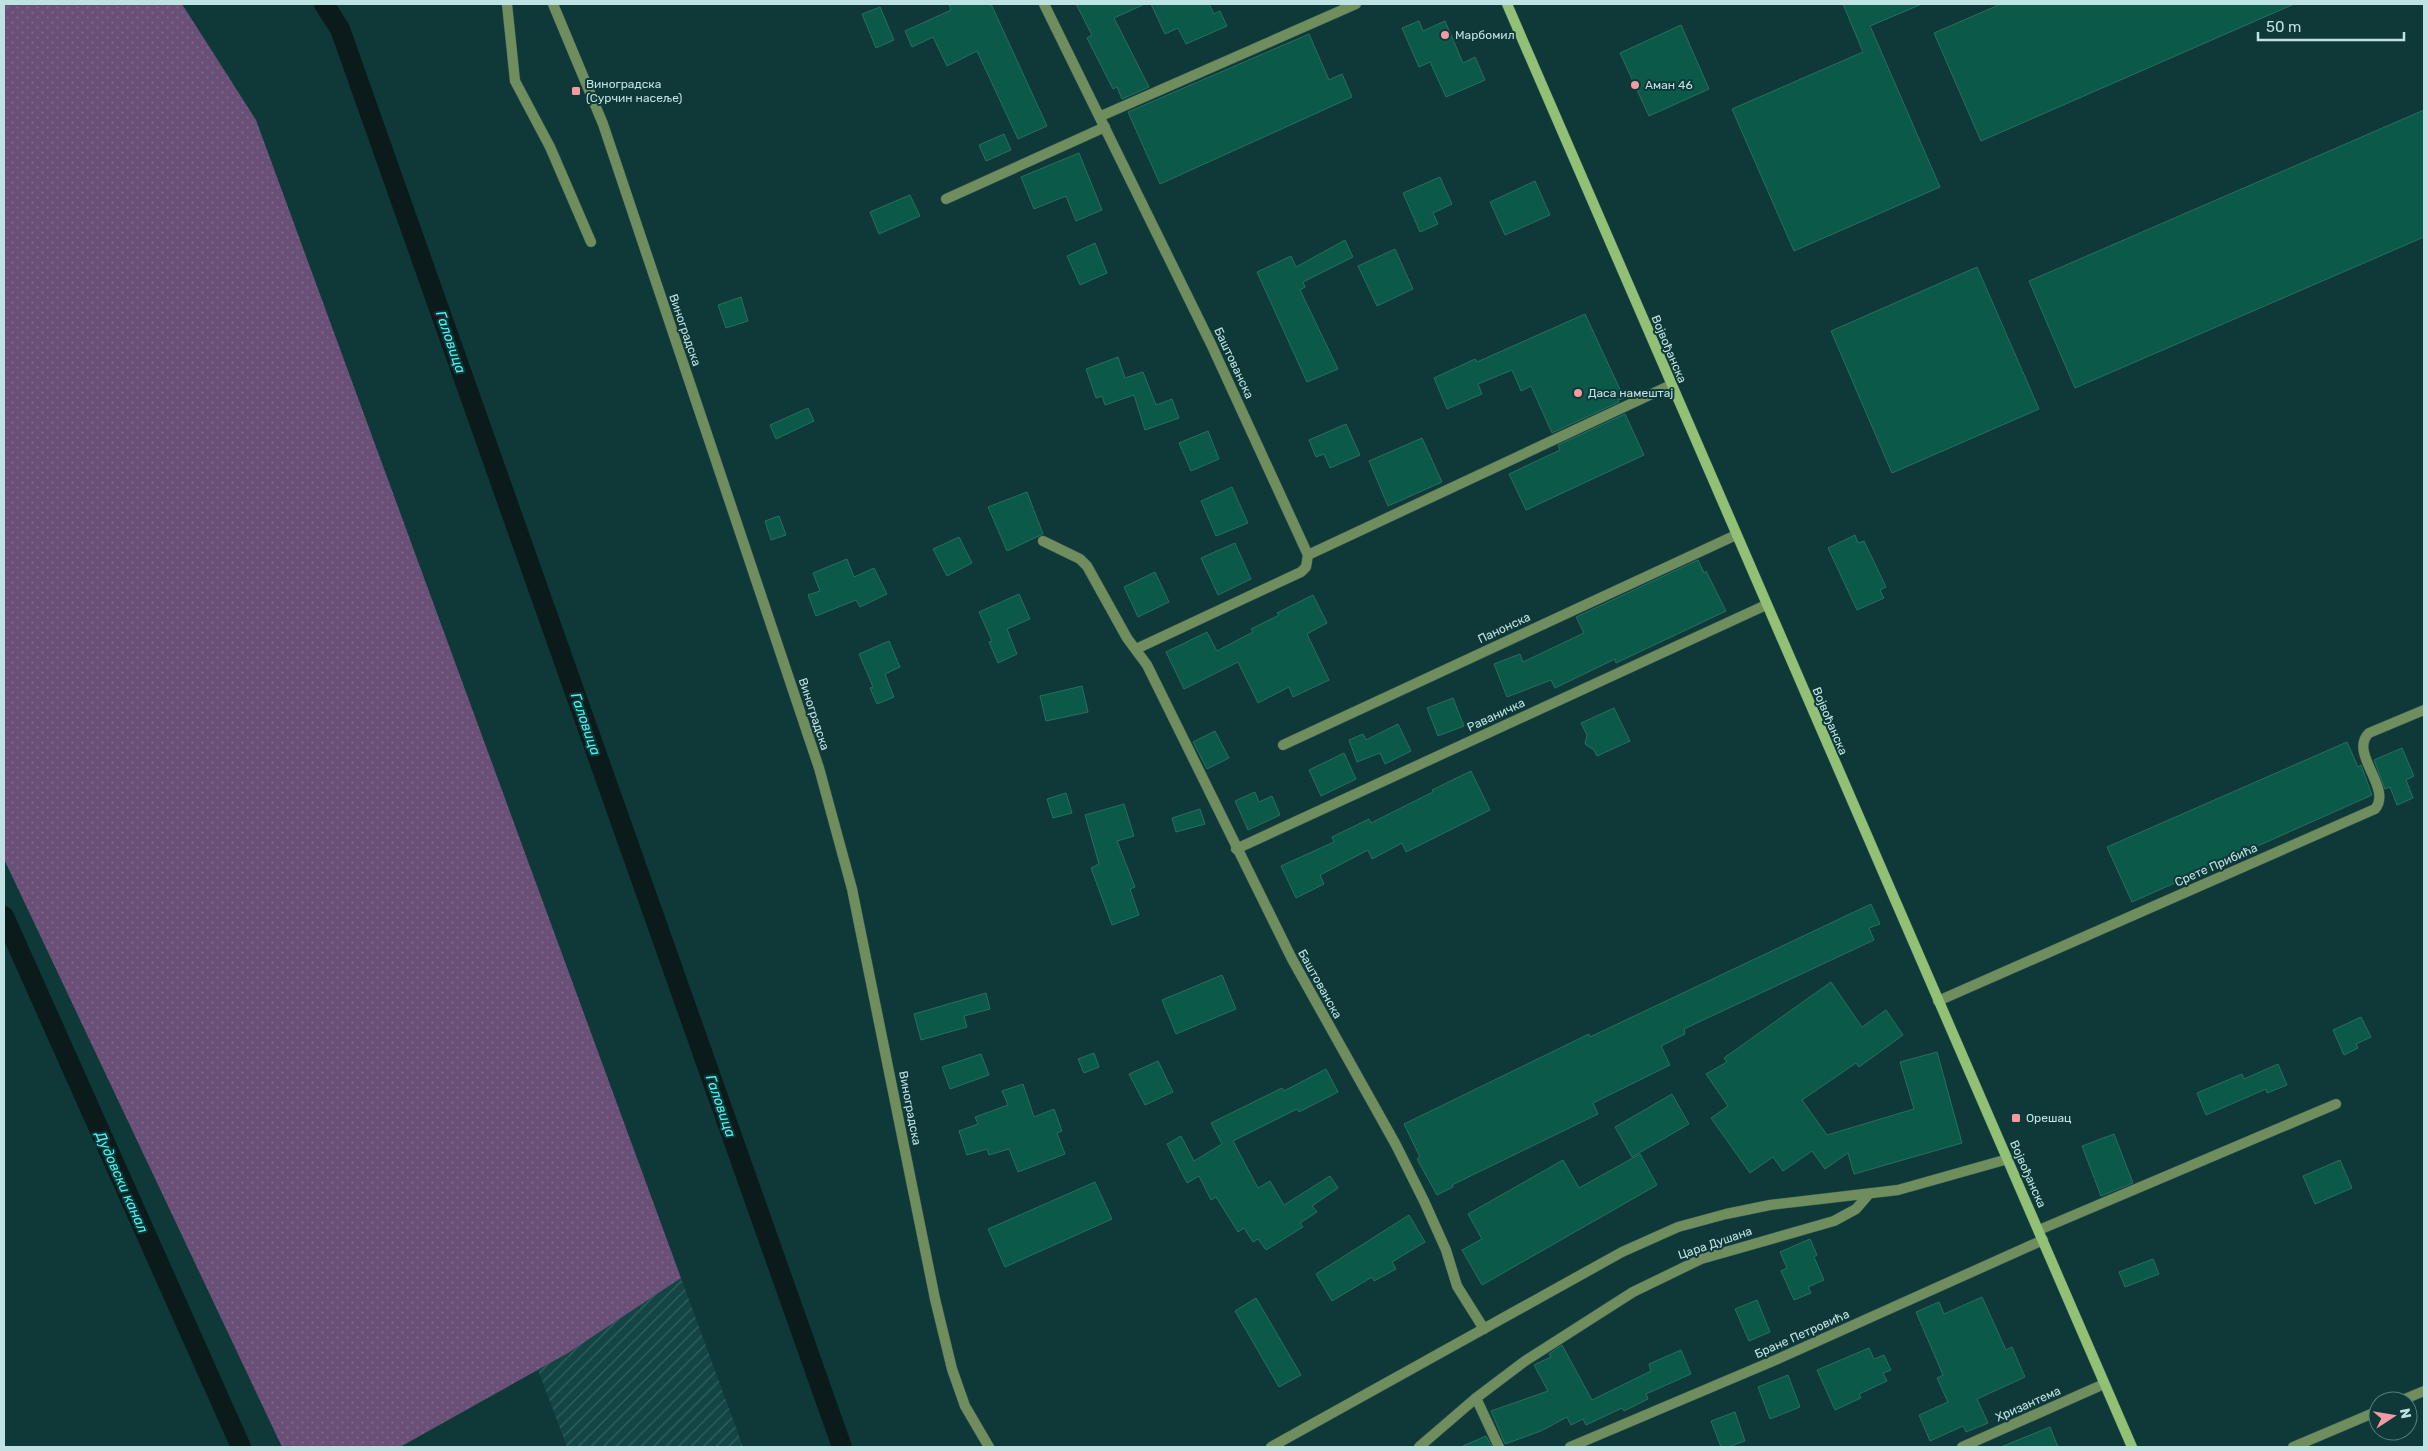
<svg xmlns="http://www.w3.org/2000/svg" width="2428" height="1451" font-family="Rubik,sans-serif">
<defs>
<pattern id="industrial-furrows" width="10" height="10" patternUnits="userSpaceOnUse" patternTransform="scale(1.25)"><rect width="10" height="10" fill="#144545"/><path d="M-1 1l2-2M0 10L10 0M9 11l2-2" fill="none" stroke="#346060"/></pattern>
<pattern id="grass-dots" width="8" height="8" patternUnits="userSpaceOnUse" patternTransform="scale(1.25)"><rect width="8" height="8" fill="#6a4f77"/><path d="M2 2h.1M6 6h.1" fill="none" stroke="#7e688a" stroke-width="1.8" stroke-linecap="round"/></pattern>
</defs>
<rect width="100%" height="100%" fill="#0f3938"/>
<polygon fill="url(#industrial-furrows)" points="681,1278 743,1447 567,1447 538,1370 568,1353"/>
<polygon fill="url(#grass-dots)" points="4,4 182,4 256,120 681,1278 568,1353 400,1447 282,1447 4,859"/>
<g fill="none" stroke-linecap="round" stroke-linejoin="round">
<g stroke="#0b1b1b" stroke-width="20">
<polyline points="324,4 340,29 842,1447"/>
<polyline points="4,916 241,1447"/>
</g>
</g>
<g fill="#0b5949" stroke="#296f5e">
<polygon points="949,4 991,4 1047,126 1018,139 977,51 947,66 933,37 912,47 905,31 951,10"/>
<polygon points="1076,4 1145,4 1114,18 1149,87 1122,99 1117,87 1113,89 1087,38 1092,35"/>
<polygon points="1151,4 1209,4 1214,14 1220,11 1227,26 1186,44 1178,28 1165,34"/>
<polygon points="1843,4 1922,4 1870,26 1940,187 1794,251 1732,109 1863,52"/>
<polygon points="2001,4 2294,4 1981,141 1934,33"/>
<polygon points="880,7 894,40 876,48 862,14"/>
<polygon points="1419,21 1423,31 1445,21 1463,63 1475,57 1485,80 1446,97 1430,62 1419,67 1402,28"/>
<polygon points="1681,25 1709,89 1649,116 1620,53"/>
<polygon points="1309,34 1329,80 1342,74 1352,97 1160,184 1128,112"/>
<polygon points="2424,110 2424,237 2075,388 2029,281"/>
<polygon points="1004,134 1011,150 986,161 979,145"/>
<polygon points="1079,153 1102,210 1076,221 1066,196 1034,209 1021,177"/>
<polygon points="1440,177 1452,204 1433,213 1438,224 1420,232 1403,193"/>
<polygon points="1535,181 1550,215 1505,235 1490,202"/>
<polygon points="910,195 920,216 879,234 870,212"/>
<polygon points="1345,240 1353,257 1303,282 1305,287 1300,290 1338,369 1307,382 1257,272 1291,256 1296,267"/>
<polygon points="1095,243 1107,273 1080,285 1067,256"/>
<polygon points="1395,249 1413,289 1377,306 1358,266"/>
<polygon points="1977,267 2039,409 1892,473 1831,331"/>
<polygon points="741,297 748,321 726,328 718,305"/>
<polygon points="1585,314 1624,398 1618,400 1619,402 1552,433 1531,386 1521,391 1512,370 1478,384 1482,394 1447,409 1434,378 1475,359 1477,362"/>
<polygon points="1118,357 1125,378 1143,372 1156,405 1172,399 1179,418 1145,430 1134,395 1105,405 1102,396 1096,398 1086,369"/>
<polygon points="808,408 814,421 776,439 770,425"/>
<polygon points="1625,414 1644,455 1526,510 1509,474 1560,450 1558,445"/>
<polygon points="1346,424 1360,455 1330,468 1324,454 1316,457 1309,440"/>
<polygon points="1208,431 1219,459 1191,471 1179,443"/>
<polygon points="1422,438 1442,482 1388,506 1369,461"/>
<polygon points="1232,487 1248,523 1216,536 1201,501"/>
<polygon points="1027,492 1043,534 1007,551 988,507"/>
<polygon points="779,516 786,535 771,540 765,521"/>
<polygon points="1855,535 1858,543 1864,541 1886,587 1880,590 1884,598 1857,610 1828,548"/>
<polygon points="959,537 972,563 947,576 933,549"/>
<polygon points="1235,543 1251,579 1218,595 1201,558"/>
<polygon points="847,559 854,577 874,568 887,594 860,607 856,600 816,616 808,595 820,591 813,573"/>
<polygon points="1698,560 1704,573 1706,571 1726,611 1616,663 1615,659 1555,688 1551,680 1507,697 1494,664 1520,654 1523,662 1584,633 1576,617"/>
<polygon points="1155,572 1169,602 1138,617 1124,587"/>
<polygon points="1019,594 1030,619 1007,629 1017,654 998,663 989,642 992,641 979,612"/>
<polygon points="1313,595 1327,623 1307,634 1329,680 1293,697 1289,687 1258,703 1238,662 1184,689 1166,652 1207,632 1217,651 1253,632 1251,629 1279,615 1277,613"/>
<polygon points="889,641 900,667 885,674 894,697 877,704 870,688 873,687 859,654"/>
<polygon points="1082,686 1088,712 1046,721 1040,696"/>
<polygon points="1453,698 1464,726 1438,736 1427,708"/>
<polygon points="1614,708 1630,741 1597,756 1594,750 1585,744 1587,735 1581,723"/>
<polygon points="1398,724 1411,751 1385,764 1380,753 1357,762 1349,740 1363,734 1366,740"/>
<polygon points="1215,731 1229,758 1207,769 1193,742"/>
<polygon points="2347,742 2358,767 2361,765 2372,795 2132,902 2107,847"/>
<polygon points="2402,748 2414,776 2406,780 2413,798 2397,805 2390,787 2385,789 2374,760"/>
<polygon points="1344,753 1356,779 1321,796 1309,770"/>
<polygon points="1471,771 1490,810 1406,852 1402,843 1372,859 1368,850 1320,875 1324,884 1296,898 1281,866 1334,842 1332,837 1369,819 1371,823 1433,792 1432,790"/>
<polygon points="1255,792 1259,802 1272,796 1280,815 1248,830 1235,801"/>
<polygon points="1066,793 1072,813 1053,818 1047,799"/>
<polygon points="1124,804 1134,836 1117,841 1135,887 1130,889 1139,915 1112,925 1091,868 1099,864 1085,815"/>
<polygon points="1200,809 1205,824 1176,832 1172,818"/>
<polygon points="1871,904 1880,924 1869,928 1874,940 1684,1029 1685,1034 1661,1046 1670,1065 1593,1103 1598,1114 1452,1185 1453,1187 1437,1195 1417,1159 1420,1157 1404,1124 1589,1034 1590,1037"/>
<polygon points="1222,975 1236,1009 1176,1034 1162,1000"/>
<polygon points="1831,982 1862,1027 1886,1010 1903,1035 1859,1067 1856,1063 1802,1100 1827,1135 1914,1109 1900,1062 1937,1052 1962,1143 1854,1174 1848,1153 1825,1169 1812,1151 1783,1171 1773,1157 1750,1173 1711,1118 1728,1106 1706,1074 1727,1062 1724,1058"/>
<polygon points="986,993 990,1009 964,1016 967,1027 921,1040 914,1014"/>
<polygon points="2361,1017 2371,1037 2356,1044 2358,1048 2344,1055 2333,1030"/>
<polygon points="1094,1053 1099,1067 1084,1073 1078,1059"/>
<polygon points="981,1054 989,1075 950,1089 942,1067"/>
<polygon points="1158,1061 1173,1092 1145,1105 1129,1074"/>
<polygon points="2278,1064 2287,1085 2267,1093 2266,1089 2206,1115 2197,1093 2242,1074 2244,1079"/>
<polygon points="1326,1069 1338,1092 1299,1112 1297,1109 1233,1141 1258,1188 1270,1181 1284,1205 1330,1176 1338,1188 1312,1206 1317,1212 1300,1223 1303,1227 1266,1250 1258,1239 1253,1242 1244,1228 1238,1232 1216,1197 1211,1200 1199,1176 1187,1183 1167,1144 1181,1136 1194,1161 1222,1144 1211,1123 1282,1088 1284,1091"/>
<polygon points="1023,1084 1034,1117 1054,1109 1062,1131 1057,1133 1065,1154 1018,1172 1009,1149 989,1155 987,1149 967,1155 959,1131 978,1124 975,1117 1008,1105 1002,1091"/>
<polygon points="1672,1094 1689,1124 1632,1157 1615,1127"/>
<polygon points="2114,1134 2133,1183 2101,1196 2082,1146"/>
<polygon points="1640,1154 1657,1185 1482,1285 1462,1250 1482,1239 1468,1214 1563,1160 1579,1188"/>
<polygon points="2340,1160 2352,1188 2315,1204 2303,1176"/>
<polygon points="1095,1182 1112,1219 1005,1267 988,1229"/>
<polygon points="1409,1215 1425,1242 1392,1262 1396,1269 1374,1281 1372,1277 1332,1301 1316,1274"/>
<polygon points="1810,1239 1817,1255 1814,1257 1824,1280 1808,1287 1811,1293 1794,1300 1781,1271 1787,1268 1780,1252"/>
<polygon points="2153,1259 2159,1274 2125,1287 2119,1272"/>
<polygon points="1982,1297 2006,1350 2012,1347 2025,1377 1977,1399 1988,1423 1966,1432 1963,1426 1930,1441 1919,1415 1948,1402 1937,1378 1943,1375 1916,1312 1939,1302 1944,1314"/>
<polygon points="1256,1298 1301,1375 1279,1387 1235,1311"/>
<polygon points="1757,1300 1770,1332 1749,1341 1735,1309"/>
<polygon points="1562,1345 1592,1400 1651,1371 1649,1364 1681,1350 1691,1374 1646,1394 1648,1399 1624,1411 1622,1408 1586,1425 1583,1419 1571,1425 1567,1417 1541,1431 1505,1444 1491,1411 1548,1391 1534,1365 1551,1357 1549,1354"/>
<polygon points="1869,1348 1874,1359 1884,1355 1891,1370 1883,1373 1887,1381 1859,1394 1861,1398 1835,1410 1817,1370"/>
<polygon points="1788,1375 1800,1407 1770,1419 1758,1387"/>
<polygon points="1735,1412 1745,1441 1728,1447 1721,1447 1711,1421"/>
<polygon points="2050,1427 2058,1447 2001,1447"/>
<polygon points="1486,1436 1492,1447 1464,1447 1463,1446"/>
</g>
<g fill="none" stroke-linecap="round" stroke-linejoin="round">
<g stroke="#2f5857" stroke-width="11">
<g id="service">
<polyline points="507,4 515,81 550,147 591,242"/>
<polyline points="1101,116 1356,4"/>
<polyline points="946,199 1105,127"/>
<polyline points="2039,1230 2336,1104"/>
</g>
</g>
<g stroke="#2f5857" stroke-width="11">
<g id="minor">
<polyline points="1044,4 1211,344 1308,555 1306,567 1301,572 1136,649"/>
<polyline points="1043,541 1080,559 1087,566 1127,638 1147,665 1292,959 1396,1145 1424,1201 1446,1250 1457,1286 1484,1329"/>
<polyline points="1308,555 1671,385"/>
<polyline points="1283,745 1736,535"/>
<polyline points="1236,849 1766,605"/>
<path d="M1938 1001 2375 809C2393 788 2348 753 2369 733L2424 710"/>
<polyline points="1476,1398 1499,1447"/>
<polyline points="2400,1401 2424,1391"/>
<polyline points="1419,1447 1476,1398 1525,1361 1633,1292 1701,1259 1834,1221 1856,1209 1869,1194"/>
<polyline points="1570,1447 1780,1358 2043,1240"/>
<polyline points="1962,1447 2104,1384"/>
<polyline points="2293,1447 2378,1411"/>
</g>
</g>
<g stroke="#2f5857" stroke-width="11">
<g id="tertiary">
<polyline points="553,4 603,124 819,768 852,889 935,1299 952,1369 965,1406 989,1447"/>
<polyline points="1271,1447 1622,1252 1678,1227 1726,1214 1770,1205 1898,1190 2008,1159"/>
</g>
</g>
<g stroke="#2f5857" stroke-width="11">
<polyline id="secondary" points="1507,4 2132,1447"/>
</g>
<use href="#service" stroke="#708d5e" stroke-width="10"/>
<use href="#minor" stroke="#708d5e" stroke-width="10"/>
<use href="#tertiary" stroke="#708d5e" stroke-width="10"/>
<use href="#secondary" stroke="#92c074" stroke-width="10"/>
</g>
<g fill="#f49aa2" stroke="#0f3938" stroke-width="2">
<circle cx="1445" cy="35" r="5"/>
<circle cx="1635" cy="85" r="5"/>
<rect x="571" y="86" width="10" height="10" rx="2.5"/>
<circle cx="1578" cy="393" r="5"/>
<rect x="2011" y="1113" width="10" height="10" rx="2.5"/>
</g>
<g text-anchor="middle" stroke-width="4" stroke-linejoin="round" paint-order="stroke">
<g font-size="12" fill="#bfe3e2" stroke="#0f3938" text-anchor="start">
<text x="1455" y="39">Марбомил</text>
<text x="586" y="88">Виноградска<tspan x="586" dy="14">(Сурчин насеље)</tspan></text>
<text x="1645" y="89">Аман 46</text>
<text x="1588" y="397">Даса намештај</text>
<text x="2026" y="1122">Орешац</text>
</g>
<g font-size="12" fill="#bfe3e2" stroke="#0f3938">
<text transform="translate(685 330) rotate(71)" y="4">Виноградска</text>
<text transform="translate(1669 349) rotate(67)" y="4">Војвођанска</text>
<text transform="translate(1234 363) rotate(65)" y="4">Баштованска</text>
<text transform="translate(1504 628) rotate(-25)" y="4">Панонска</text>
<text transform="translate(814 714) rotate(72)" y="4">Виноградска</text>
<text transform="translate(1496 715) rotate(-25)" y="4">Раваничка</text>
<text transform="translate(1830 721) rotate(67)" y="4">Војвођанска</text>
<text transform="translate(2216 865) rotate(-24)" y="4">Срете Прибића</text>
<text transform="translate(1320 984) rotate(61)" y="4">Баштованска</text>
<text transform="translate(910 1108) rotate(79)" y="4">Виноградска</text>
<text transform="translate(2028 1174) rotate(66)" y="4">Војвођанска</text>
<text transform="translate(1715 1243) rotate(-19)" y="4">Цара Душана</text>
<text transform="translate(1802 1334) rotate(-24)" y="4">Бране Петровића</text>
<text transform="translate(2028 1404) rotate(-24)" y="4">Хризантема</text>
</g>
<g font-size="14" font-style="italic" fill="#47f8f6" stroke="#0f3938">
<text transform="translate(451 342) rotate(71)" y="5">Галовица</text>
<text transform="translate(586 724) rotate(71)" y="5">Галовица</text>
<text transform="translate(721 1106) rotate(71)" y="5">Галовица</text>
<text transform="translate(122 1182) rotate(66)" y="5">Дудовски канал</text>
</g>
</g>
<rect width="2428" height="1451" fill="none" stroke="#bfe3e2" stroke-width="10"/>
<g transform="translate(2393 1416) rotate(78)"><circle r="24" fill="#0f3938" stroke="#557d7c"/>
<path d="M0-4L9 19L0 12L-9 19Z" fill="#f49aa2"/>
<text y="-8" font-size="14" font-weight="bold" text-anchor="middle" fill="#bfe3e2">N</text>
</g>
<path d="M2258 32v8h146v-8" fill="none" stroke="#bfe3e2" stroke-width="2.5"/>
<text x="2266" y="32" font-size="15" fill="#bfe3e2" stroke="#0f3938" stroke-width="4" paint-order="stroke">50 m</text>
</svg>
